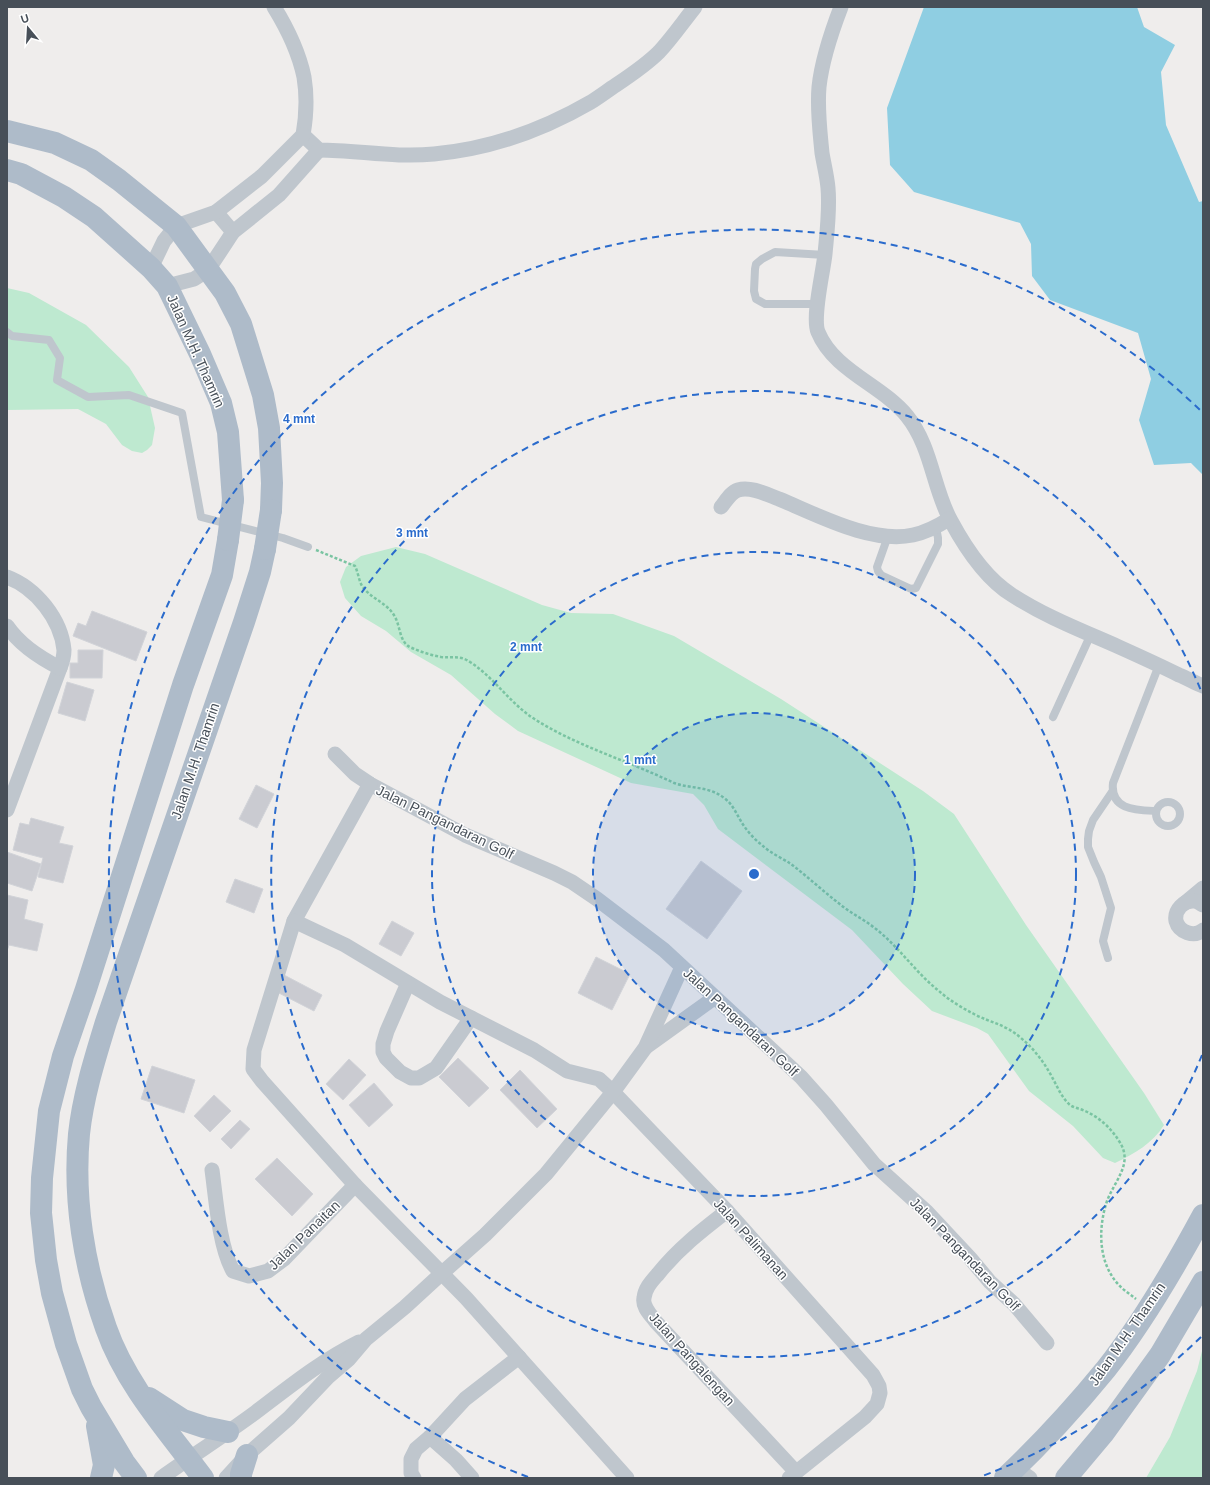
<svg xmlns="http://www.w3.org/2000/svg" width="1210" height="1485" font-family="Helvetica,sans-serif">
<rect width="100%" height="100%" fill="#efedec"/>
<g fill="#bee9d0">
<polygon points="7,288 29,293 86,325 129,367 148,397 155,428 152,445 147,450 142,453 132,451 122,445 106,424 78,409 7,410"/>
<path d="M396 547 425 554 542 605 571 613 613 614 674 636 781 699 923 791 954 814 1026 925 1144 1093 1164 1125C1153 1143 1134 1154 1115 1163L1103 1158 1073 1126 1029 1091 988 1034 977 1028 932 1011 903 984 852 930 718 829 704 805 693 794 631 783 518 731 495 714 451 675 411 652 386 631 361 616 345 598 340 582 346 567 361 556Z"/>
<polygon points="1203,1347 1203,1478 1146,1478 1170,1437 1197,1371"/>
</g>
<polygon fill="#8fcee2" points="924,7 1137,7 1144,27 1175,45 1161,72 1166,125 1199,202 1203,201 1203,475 1191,463 1154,465 1139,420 1151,379 1138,333 1050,300 1032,276 1031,244 1020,223 914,192 890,165 887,108"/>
<g fill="#cacbd1" stroke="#d1d3d8">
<polygon points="92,611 147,632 136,661 73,636 78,623 86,626"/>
<polygon points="78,650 103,650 102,678 70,678 70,663 78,663"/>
<polygon points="67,682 94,690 85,721 58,713"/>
<polygon points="256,785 274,794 257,828 239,819"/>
<polygon points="31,818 64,827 59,843 73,846 63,883 38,877 43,858 13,850 20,823 29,825"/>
<polygon points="7,852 41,864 32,891 7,883"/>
<polygon points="701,861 742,891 707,939 666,909"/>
<polygon points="235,879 263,889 254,913 226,902"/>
<polygon points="7,895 28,900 24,919 43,924 37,951 9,945 7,951"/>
<polygon points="392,921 414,933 401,956 379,944"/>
<polygon points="596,957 630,974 612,1010 578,993"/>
<polygon points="284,975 322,995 314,1011 275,991"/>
<polygon points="458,1058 489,1088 469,1107 439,1077"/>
<polygon points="349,1059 366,1075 343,1100 326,1084"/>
<polygon points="152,1066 195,1080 184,1113 141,1099"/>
<polygon points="520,1070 557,1109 537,1128 500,1090"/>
<polygon points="374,1083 393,1105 369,1127 349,1105"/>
<polygon points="214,1095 231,1111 210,1132 194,1116"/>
<polygon points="240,1120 250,1129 231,1149 221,1139"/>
<polygon points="277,1158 313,1194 292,1216 255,1179"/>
</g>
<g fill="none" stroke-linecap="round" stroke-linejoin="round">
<path stroke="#7ac4a2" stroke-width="2.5" stroke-dasharray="3 2" stroke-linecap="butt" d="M316 550 355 566C358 572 359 581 362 586 371 599 388 603 395 617 401 628 399 643 412 648 421 652 431 655 441 657 452 658 460 655 470 662 495 678 510 704 536 720 579 747 629 761 674 783 691 789 709 786 724 798 734 805 737 816 744 826 749 833 755 840 762 845 770 853 782 858 791 864 808 877 824 892 841 905 852 914 865 920 876 929 900 948 916 973 939 991 949 1000 962 1008 974 1014 991 1023 1005 1024 1021 1038 1034 1049 1044 1062 1052 1077 1057 1086 1061 1096 1068 1103 1072 1108 1079 1108 1085 1111 1099 1117 1111 1128 1119 1141 1134 1163 1115 1180 1107 1201 1098 1228 1098 1262 1118 1284 1123 1290 1130 1294 1136 1299"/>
<g stroke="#bfc6cd" stroke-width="8">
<polyline points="818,304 765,304 756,299 754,291 755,269 756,264 762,259 775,252 825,255"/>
<polyline points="7,332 12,336 49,340 60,358 57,380 88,397 129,395 182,413 201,517 283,538 308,547"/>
<polyline points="888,536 877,567 878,571 881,575 911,589 916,588 938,544 938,538 936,527"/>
<polyline points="1053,717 1091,634"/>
<circle cx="1168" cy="814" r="12"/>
<path d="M1156 811C1136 810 1110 810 1113 783L1159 665"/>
<polyline points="1108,958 1103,941 1111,908 1101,877 1094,862 1088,847 1088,839 1089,831 1093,820 1112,792"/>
</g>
<g stroke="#bfc6cd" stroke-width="15">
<path d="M274 7C287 28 299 53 304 77 307 95 306 118 303 135L319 150C357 150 395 158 434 154 491 149 541 131 591 102 599 97 607 91 616 85 631 75 646 65 659 52 672 38 683 22 695 7"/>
<path d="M841 7C831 33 822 59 819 87 817 109 820 132 822 153 824 165 827 176 828 188 830 210 827 232 825 254 823 273 812 317 818 332 834 371 882 385 907 416 932 447 933 489 951 521 966 549 985 578 1012 595 1046 617 1083 631 1119 647 1139 656 1159 665 1179 675 1187 678 1195 683 1203 686"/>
<polyline points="216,212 233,232"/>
<polyline points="151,268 164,241 176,226 216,212 262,176 303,135"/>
<polyline points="167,286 194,279 208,270 233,232 279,195 319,150"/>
<path d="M721 507C726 501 731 492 738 490 751 486 768 495 779 499 818 515 871 544 913 535 927 532 938 526 949 519"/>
<path d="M7 577C36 588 61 619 64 650 64 656 62 663 60 668L7 810"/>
<path d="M7 626C20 645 40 658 60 668"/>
<polyline points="335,754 355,774 370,784 465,835 554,873 572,882 597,899 664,950 801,1077 826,1105 874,1164 927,1212 970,1258 990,1282 1014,1304 1047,1343"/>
<polyline points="370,784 294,921 254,1050 253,1069 262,1081 355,1185 466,1298 627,1478"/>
<polyline points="1185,903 1203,888"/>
<path d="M1203 905C1201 904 1197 901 1194 901 1184 900 1174 910 1176 921 1179 932 1194 938 1203 930"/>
<polyline points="294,921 345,945 440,1002 534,1050 567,1071 599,1079 613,1092 727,1211 873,1375 879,1386 880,1393 877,1404 865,1417 789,1478"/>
<polyline points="408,983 387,1031 383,1044 383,1052 386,1058 400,1072 411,1078 419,1078 436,1068 471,1018"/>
<polyline points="646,1047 714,998"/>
<path d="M212 1170C216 1199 219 1246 233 1271L249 1276 268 1271 284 1259 355 1185"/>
<path d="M727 1211C701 1231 678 1249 658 1274 652 1281 645 1288 644 1298 642 1307 651 1315 656 1322L796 1472"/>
<polyline points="430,1437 456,1460 472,1478"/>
<polyline points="1016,1468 1030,1478"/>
<path d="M161 1478C192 1456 225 1435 256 1412 289 1387 321 1361 359 1342"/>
<polyline points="226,1478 247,1455 289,1418 328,1377 349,1359 366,1339 405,1307 441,1274 485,1235 546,1174 613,1092 645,1048 682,967"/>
<polyline points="414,1478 411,1473 411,1459 416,1449 430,1437 465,1399 519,1357"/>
</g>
<g stroke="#aebbc9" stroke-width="22">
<polyline points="7,131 55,143 91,160 119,180 176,226 225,293 241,324 263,395 269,428 272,483 271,510"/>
<polyline points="7,170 21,174 64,197 94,217 151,268 167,286 200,354 221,403 228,432 233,500"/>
<polyline points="149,1398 183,1420 204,1427 228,1432"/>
<polyline points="97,1426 104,1465 101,1478"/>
<polyline points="136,1478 124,1462 91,1407 82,1389 66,1344 52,1293 46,1260 41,1213 42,1178 49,1111 63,1056 86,989 183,685 222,575 228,540"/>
<path d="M203 1478C168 1431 126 1385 106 1328 84 1267 73 1199 79 1134 83 1096 95 1058 106 1022 117 990 128 958 139 926 173 825 208 724 244 622L260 572 265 549"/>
<polyline points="241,1478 241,1474 247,1455"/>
<path d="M1005 1478C1041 1444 1075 1407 1106 1369 1143 1322 1175 1267 1203 1215"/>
<polyline points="1066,1478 1103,1434 1160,1355 1203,1282"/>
</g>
<g stroke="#aebbc9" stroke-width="22">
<polyline points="228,540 233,500"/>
<polyline points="265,549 271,510"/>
</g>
</g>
<circle cx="754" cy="874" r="161" fill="#2a6bcc" fill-opacity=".12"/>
<g fill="none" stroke="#2a6bcc" stroke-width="2" stroke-dasharray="7 5">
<circle cx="754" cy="874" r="161"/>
<circle cx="754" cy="874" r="322"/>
<path d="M1202 1055A483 483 0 1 1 1202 693"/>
<path d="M1201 1337A644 644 0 0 1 980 1477M528 1477A644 644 0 1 1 1201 411"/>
</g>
<g text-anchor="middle" stroke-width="3" stroke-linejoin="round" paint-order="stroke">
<g font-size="14" fill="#474f58" stroke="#fff">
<text transform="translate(196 351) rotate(66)" y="5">Jalan M.H. Thamrin</text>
<text transform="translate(195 761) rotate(-71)" y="5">Jalan M.H. Thamrin</text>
<text transform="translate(445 822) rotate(26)" y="5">Jalan Pangandaran Golf</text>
<text transform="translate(741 1022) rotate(43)" y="5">Jalan Pangandaran Golf</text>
<text transform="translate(304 1235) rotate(-44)" y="5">Jalan Panaitan</text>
<text transform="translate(751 1239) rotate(48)" y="5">Jalan Palimanan</text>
<text transform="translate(965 1254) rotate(46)" y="5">Jalan Pangandaran Golf</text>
<text transform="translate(1127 1334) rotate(-55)" y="5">Jalan M.H. Thamrin</text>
<text transform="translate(692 1359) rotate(48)" y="5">Jalan Pangalengan</text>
</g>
</g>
<circle cx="754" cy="874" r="6" fill="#2a6bcc" stroke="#fff" stroke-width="2"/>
<g font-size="12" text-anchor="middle" font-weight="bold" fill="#2a6bcc" stroke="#fff" stroke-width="3" stroke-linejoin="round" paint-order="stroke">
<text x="299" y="423">4 mnt</text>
<text x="412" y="537">3 mnt</text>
<text x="526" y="651">2 mnt</text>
<text x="640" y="764">1 mnt</text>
</g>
<rect width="1210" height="1485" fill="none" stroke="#474f58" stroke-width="16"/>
<g transform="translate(28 28) rotate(342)" stroke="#ffffff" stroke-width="3" paint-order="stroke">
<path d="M0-3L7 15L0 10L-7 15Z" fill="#474f58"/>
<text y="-6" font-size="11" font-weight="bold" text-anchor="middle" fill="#474f58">U</text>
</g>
</svg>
